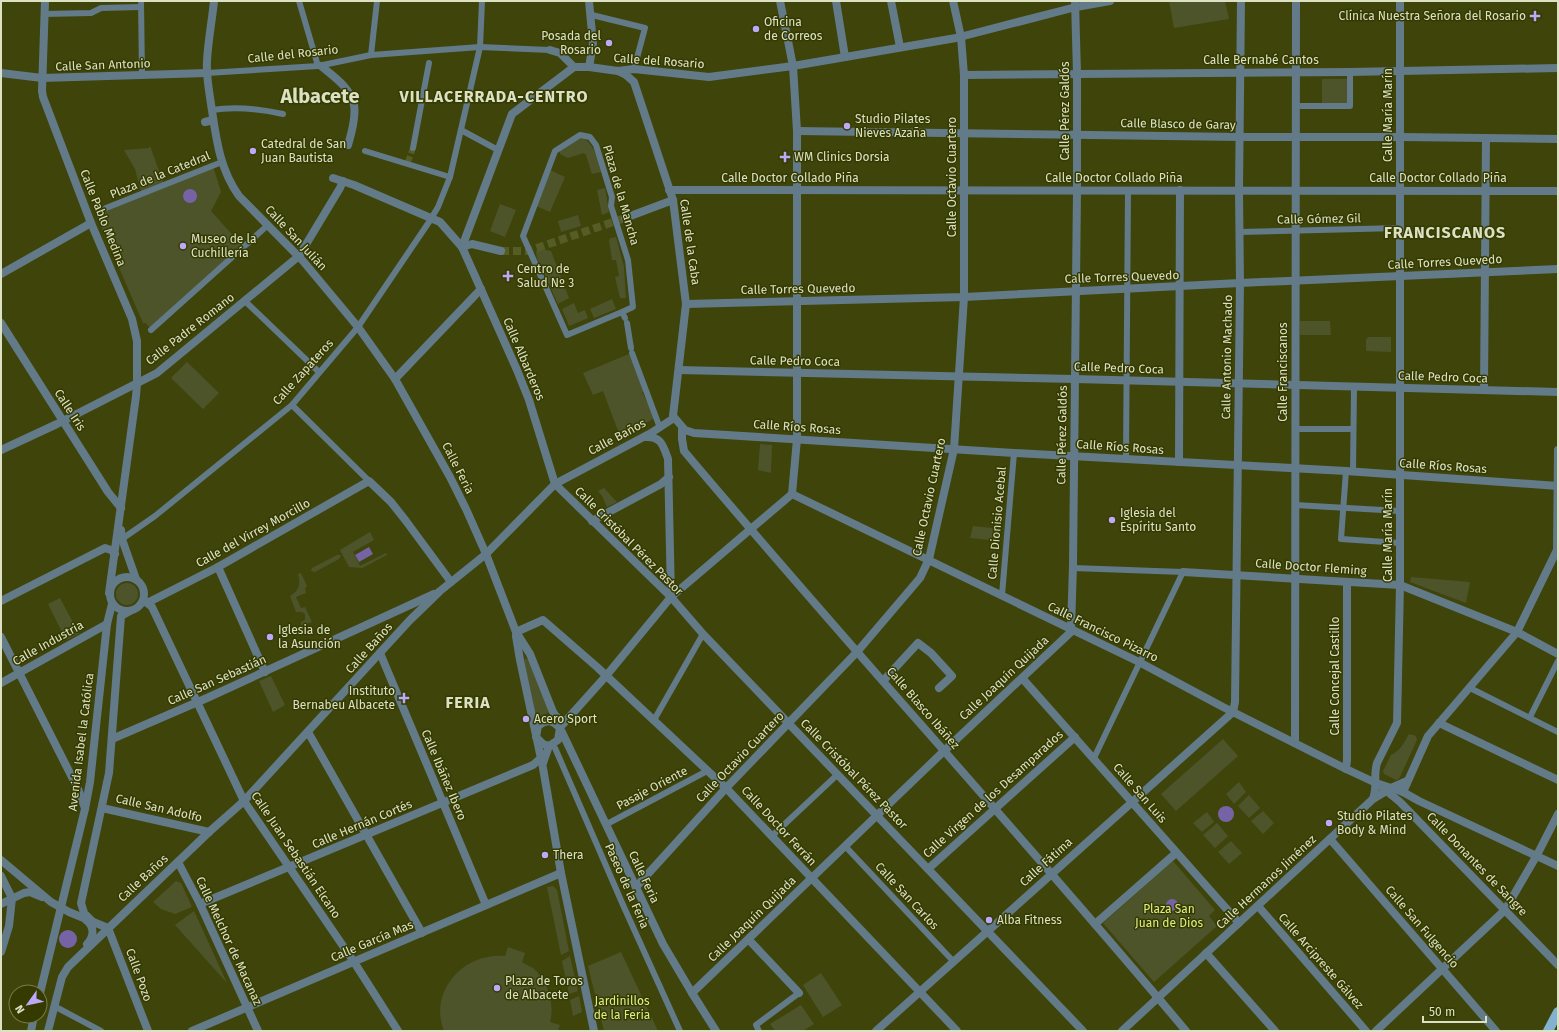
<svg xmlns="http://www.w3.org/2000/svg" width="1559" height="1032" font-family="'Fira Sans',sans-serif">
<rect width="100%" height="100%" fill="#3e440a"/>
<g fill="#4e542a">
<polygon points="1169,1 1225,1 1229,19 1174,28"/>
<rect x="1322" y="79" width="27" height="25"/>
<path d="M582 138C594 142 598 161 601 172L592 174 586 155 584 153 568 158 560 154V151L578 139Z"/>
<polygon points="150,146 163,182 212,163 221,192 211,211 245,249 153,332 146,323 143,323 94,210 141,191 135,169 124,150 149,148"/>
<polygon points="550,170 565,177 550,212 536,206"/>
<polygon points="605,188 609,212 602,215 597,190"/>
<polygon points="500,204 516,210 505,237 490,231"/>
<polygon points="578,215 581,226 561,232 558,221"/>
<polygon points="616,237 624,267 626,298 620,298 615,277 619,276 616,260 612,260 609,240 611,238"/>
<polygon points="541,249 551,251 569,298 558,304 537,258 536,251"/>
<polygon points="612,299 616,309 594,318 590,309"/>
<polygon points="574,303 578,313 585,310 588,318 569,326 562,309"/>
<polygon points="1300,321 1330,321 1331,335 1300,335"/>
<polygon points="1368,337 1391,337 1391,352 1366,351 1366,340"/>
<polygon points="629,354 644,391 642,392 647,402 649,402 655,418 620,436 603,391 593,395 583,373"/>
<polygon points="187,362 219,393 203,409 171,378"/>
<polygon points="760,444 772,445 771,473 758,470"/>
<polygon points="604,488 617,502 607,507 602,496 598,491"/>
<polygon points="973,526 1001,529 1000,541 970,538"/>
<polygon points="370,532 374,540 353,552 360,566 386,553 387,555 362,568 349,567 340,550"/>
<polygon points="337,555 341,555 339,559 315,572 311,571 312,568"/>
<path d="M301 573 307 586 305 588 306 593 296 597 301 608 305 607 312 622 301 626V622L305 620V614L302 612H296L290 596C299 591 301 584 298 574Z"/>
<polygon points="1411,577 1470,582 1466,603 1410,582"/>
<circle cx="127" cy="594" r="11"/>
<polygon points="60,598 79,634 66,640 48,604"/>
<polygon points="525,658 528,660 548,709 548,713 537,717 535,715 524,660"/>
<polygon points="271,676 285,705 273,712 259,681"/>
<path d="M1409 734 1416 736 1417 740 1399 779 1396 780 1384 774 1383 771 1391 755C1400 751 1404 743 1409 734Z"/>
<polygon points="1223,739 1238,756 1176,811 1161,794"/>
<polygon points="1239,782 1246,792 1234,804 1226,794"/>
<polygon points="1249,795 1260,808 1249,818 1238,806"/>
<polygon points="1263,811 1274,823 1263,834 1251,821"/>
<polygon points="1207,812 1214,822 1202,832 1193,823"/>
<polygon points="1217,823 1228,836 1215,848 1203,835"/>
<polygon points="1231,841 1242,853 1229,864 1218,852"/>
<polygon points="1173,861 1215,910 1209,916 1217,926 1154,982 1103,923"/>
<polygon points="176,881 181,883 192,907 175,914 161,909 153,902"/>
<polygon points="553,886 557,890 569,951 561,955 547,887"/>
<polygon points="194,911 227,983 175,925"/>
<path d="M508 947 525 953 522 962C525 964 529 966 533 968 548 981 555 1004 550 1022L560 1025 558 1030 560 1031H444C428 991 464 952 505 956Z"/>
<polygon points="621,952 658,1031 604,1031 588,966"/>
<polygon points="570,956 578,991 569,994 562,961"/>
<polygon points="821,973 842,1005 823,1017 803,985"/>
<polygon points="579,996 582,1012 573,1016 570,1000"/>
<polygon points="801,1005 814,1024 803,1031 775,1031 770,1024"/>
</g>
<g fill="#7663a5">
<circle cx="190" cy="196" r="7"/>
<polygon points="369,547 373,554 359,562 355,555"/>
<circle cx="1226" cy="814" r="8"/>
<circle cx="1172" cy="905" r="6"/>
<circle cx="68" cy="939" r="9"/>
</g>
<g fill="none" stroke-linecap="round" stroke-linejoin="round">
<polyline stroke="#565c26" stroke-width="6" stroke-dasharray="6 3" stroke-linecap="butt" points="408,162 413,148"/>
<polyline stroke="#565c26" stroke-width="8" stroke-dasharray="8 4" stroke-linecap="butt" points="501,251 528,251 625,218"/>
<g stroke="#637a88" stroke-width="6">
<polyline points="141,1 142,76"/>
<polyline points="299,1 318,66"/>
<polyline points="44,14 91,13 101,8 141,7"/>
<polyline points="592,15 645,28 634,69"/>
<polyline points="371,55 377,1"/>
<polyline points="207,73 318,66 371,55 480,47 550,50"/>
<polyline points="1295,106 1350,106 1350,72"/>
<path d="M212 110C236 106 260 109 283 114"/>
<polyline points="461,130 498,150"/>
<polyline points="413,148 429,63"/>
<polyline points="365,151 450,177"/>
<polyline points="106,208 222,162"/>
<polyline points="1239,232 1399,228"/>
<polyline points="245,301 319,372"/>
<polyline points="622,312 567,335 523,236 555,151 580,135 590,137 596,145 612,197 611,206 628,260 633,307 622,312 625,318"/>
<polyline points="627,323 631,348"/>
<polyline points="151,330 268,225"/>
<polyline points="632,353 660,428"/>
<polyline points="292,405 369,481"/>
<polyline points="1295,429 1353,429"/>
<polyline points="1126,458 1128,190"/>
<polyline points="1346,471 1341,539 1400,543"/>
<polyline points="1353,472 1354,387"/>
<polyline points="1295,505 1400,511"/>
<polyline points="122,539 155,516 292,405 358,327 429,222 438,207 450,177 480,47 482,1"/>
<polyline points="1073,568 1183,572 1094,758"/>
<polyline points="1002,595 1014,453"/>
<polyline points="1470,688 1558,732"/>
<polyline points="1530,717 1558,661"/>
<polyline points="654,720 703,634"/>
<polyline points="555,748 623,905 680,1031"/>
<polyline points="607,824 707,771"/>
<polyline points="772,836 837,775"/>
<polyline points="845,846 953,961"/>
<polyline points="54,1006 101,1031"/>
<polyline points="759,1031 756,1025 799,993"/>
</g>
<g stroke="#637a88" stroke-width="8">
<polyline points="45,1 42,91 43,97 91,223 132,319 137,341 137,383 136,396 109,593"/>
<path d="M214 1C212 21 208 41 207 61 206 76 209 90 211 104 216 137 219 168 239 196L303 261 358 327 395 379 450 477 466 509 486 554 516 632 530 654 553 712C556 717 561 721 567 720"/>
<polyline points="780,1 793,66 797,131 797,439 792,494"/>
<polyline points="836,1 845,57"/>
<polyline points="891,1 900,47"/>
<polyline points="550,50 560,53 574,67 589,67 618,71 634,69 709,77 793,66 956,38 1076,7 1110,1"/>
<path d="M321 66C333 76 351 88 354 105 356 116 351 135 348 145L340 144"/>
<polyline points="589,67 593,44 589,1"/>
<polyline points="618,71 626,75 634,82 673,200 686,304 673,416 685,430 694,433 1014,453 1346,471 1558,486"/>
<polyline points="1,73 42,78 207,73"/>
<polyline points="964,75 1350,72 1558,68"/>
<polyline points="205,122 213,120"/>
<polyline points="797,131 1240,137 1401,137 1558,139"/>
<polyline points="333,178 354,185 440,222 462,247 517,370 529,400 555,484 671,597 703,634 1083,1031"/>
<polyline points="669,190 1558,191"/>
<polyline points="625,218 673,200"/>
<polyline points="462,247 512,114 574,67"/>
<polyline points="462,247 472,244 501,251"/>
<polyline points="1,274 91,223"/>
<polyline points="686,304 964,297 1240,283 1558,269"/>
<polyline points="1,323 108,492 121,508"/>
<polyline points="679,370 1075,379 1558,392"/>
<polyline points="395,379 481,289"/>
<polyline points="1484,390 1486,138"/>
<path d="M682 428V439L684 451C849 647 1022 835 1186 1031"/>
<path d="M645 437C661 436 663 445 668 459L671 597"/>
<polyline points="1,450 57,424 157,373 299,256 340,188 343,181"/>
<polyline points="1179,462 1180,190"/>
<polyline points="792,494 1139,662 1223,707 1346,769 1376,783 1403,792 1419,801 1558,866"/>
<polyline points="592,521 661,484 669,477"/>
<polyline points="121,530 122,539 136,579"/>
<polyline points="218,567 265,672"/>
<polyline points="1183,572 1400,585 1517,632 1558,654"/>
<circle cx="127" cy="594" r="17"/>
<polyline points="144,600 152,607 244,801 354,962 398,1031"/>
<polyline points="1,601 105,548 111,550 115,554"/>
<polyline points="147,603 218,567 369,481 391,502 406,521 451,582"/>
<polyline points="1071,629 1073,565 1077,190 1077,74 1075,1"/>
<polyline points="516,632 543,620 597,667 726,788 957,1031"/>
<polyline points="516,636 520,660 543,768 561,873 594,1031"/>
<polyline points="1,637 78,789 85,808"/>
<polyline points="380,653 486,905"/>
<polyline points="1022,678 1239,923"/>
<polyline points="883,681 918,643 931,653 952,676 939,688"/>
<polyline points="1,683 107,624"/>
<polyline points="1439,723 1558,780"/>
<polyline points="563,724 606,676 671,597 792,494"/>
<polyline points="308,732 422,933"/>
<polyline points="112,739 207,698 434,594"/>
<polyline points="1295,743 1296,1"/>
<path d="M549 746 543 744 536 737 538 726C547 719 552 720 560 728L663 944 692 993 716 1031"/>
<polyline points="543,763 549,746 558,740 560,728"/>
<polyline points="1346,769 1347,760 1347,582"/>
<polyline points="1383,788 1400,802 1558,965"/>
<polyline points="1403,792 1428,736 1517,632 1557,550 1558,450"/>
<path d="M1373 799C1378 785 1373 777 1377 763L1397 723 1400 585V1"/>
<polyline points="102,808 209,832"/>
<polyline points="1330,839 1496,1031"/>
<polyline points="1,860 51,902 69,912 108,928"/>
<polyline points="178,862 200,904 258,1031"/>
<polyline points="928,869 1075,737"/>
<polyline points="1,876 12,898 9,926 1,952"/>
<polyline points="636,887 726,788 857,652 920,578 929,559 954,449 964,297 964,75 961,37 953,1"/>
<polyline points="1,904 24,893 30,892 42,897"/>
<polyline points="200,904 533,765 541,758"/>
<polyline points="1258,906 1366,1031"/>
<path d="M86 920C94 926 95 936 87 944"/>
<polyline points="93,922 84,913 81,903 109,773 121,616 130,611"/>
<polyline points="1095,924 1176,853"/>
<polyline points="108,928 148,1031"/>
<polyline points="749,940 799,993"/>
<polyline points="1206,953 1275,1031"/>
<polyline points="40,993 85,809 90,782 107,624 112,604"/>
<polyline points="692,993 944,751 1073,630"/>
<polyline points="31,1031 34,1016"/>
<polyline points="48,1031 62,977 68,967 209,832 244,801 410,620 440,591 486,554 555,484 651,433 674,418"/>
<polyline points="192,1031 561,873"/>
<polyline points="876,1031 1233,712 1235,702 1240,283 1239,190 1241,1"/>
<polyline points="1122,1031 1373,799 1391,788 1407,781"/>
<polyline points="1376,1031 1505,910 1537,855 1558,814"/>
</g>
<polyline stroke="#82b2cf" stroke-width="10" points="1548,1031 1558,1012"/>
</g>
<g fill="#bda9f5" stroke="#343a00" stroke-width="1.5">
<path d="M1533 10h4v4h4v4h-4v4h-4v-4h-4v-4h4z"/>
<circle cx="756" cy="29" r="4"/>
<circle cx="609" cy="43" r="4"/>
<circle cx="847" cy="126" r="4"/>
<circle cx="253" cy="151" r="4"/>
<path d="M783 151h4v4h4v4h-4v4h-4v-4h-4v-4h4z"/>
<circle cx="183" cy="246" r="4"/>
<path d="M506 270h4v4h4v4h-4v4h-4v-4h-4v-4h4z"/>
<circle cx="1112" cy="520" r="4"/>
<circle cx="270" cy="637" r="4"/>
<path d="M402 692h4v4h4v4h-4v4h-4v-4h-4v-4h4z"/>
<circle cx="526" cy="719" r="4"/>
<circle cx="1329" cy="823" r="4"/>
<circle cx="545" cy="855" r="4"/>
<circle cx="989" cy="920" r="4"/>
<circle cx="497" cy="988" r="4"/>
</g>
<g text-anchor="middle" stroke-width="3" stroke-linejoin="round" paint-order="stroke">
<g font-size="12" fill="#dce1c4" stroke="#343a00" text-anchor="start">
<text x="1526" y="20" text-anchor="end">Clínica Nuestra Señora del Rosario</text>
<text x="764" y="26">Oficina<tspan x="764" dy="14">de Correos</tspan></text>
<text x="601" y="40" text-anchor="end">Posada del<tspan x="601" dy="14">Rosario</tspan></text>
<text x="855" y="123">Studio Pilates<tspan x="855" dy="14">Nieves Azaña</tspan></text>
<text x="261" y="148">Catedral de San<tspan x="261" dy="14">Juan Bautista</tspan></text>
<text x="794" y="161">WM Clinics Dorsia</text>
<text x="191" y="243">Museo de la<tspan x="191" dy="14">Cuchillería</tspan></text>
<text x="517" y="273">Centro de<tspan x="517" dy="14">Salud Nº 3</tspan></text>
<text x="1120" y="517">Iglesia del<tspan x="1120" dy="14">Espíritu Santo</tspan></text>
<text x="278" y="634">Iglesia de<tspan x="278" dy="14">la Asunción</tspan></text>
<text x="395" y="695" text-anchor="end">Instituto<tspan x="395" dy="14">Bernabeu Albacete</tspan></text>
<text x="534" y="723">Acero Sport</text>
<text x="1337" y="820">Studio Pilates<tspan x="1337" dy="14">Body &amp; Mind</tspan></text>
<text x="553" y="859">Thera</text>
<text x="997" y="924">Alba Fitness</text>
<text x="505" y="985">Plaza de Toros<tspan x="505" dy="14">de Albacete</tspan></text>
</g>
<g font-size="12" fill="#dce1c4" stroke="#343a00">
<text transform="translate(293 54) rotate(-6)" y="4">Calle del Rosario</text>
<text x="1261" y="64">Calle Bernabé Cantos</text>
<text transform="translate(659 61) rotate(4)" y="4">Calle del Rosario</text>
<text transform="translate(103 65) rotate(-2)" y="4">Calle San Antonio</text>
<text transform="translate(1065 111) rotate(-90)" y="4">Calle Pérez Galdós</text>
<text transform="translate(1388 115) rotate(-90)" y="4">Calle María Marín</text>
<text transform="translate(1178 124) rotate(1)" y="4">Calle Blasco de Garay</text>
<text transform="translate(160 175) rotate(-22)" y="4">Plaza de la Catedral</text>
<text transform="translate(952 177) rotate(-90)" y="4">Calle Octavio Cuartero</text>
<text x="790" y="182">Calle Doctor Collado Piña</text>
<text x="1114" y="182">Calle Doctor Collado Piña</text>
<text x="1438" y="182">Calle Doctor Collado Piña</text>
<text transform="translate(621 195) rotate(74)" y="4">Plaza de la Mancha</text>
<text transform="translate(103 218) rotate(68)" y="4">Calle Pablo Medina</text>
<text transform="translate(1319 219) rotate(-1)" y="4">Calle Gómez Gil</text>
<text transform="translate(296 238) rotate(47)" y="4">Calle San Julián</text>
<text transform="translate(690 242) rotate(82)" y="4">Calle de la Caba</text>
<text transform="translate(1445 262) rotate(-3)" y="4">Calle Torres Quevedo</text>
<text transform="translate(1122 277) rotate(-2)" y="4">Calle Torres Quevedo</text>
<text transform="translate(798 289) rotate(-1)" y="4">Calle Torres Quevedo</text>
<text transform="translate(190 329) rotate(-38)" y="4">Calle Padre Romano</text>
<text transform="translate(1227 357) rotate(-89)" y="4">Calle Antonio Machado</text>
<text transform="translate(524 359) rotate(67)" y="4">Calle Albarderos</text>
<text transform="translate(795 361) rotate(1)" y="4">Calle Pedro Coca</text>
<text transform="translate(1119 368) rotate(2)" y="4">Calle Pedro Coca</text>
<text transform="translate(303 372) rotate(-48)" y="4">Calle Zapateros</text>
<text transform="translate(1283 372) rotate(-90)" y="4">Calle Franciscanos</text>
<text transform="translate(1443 377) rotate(2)" y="4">Calle Pedro Coca</text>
<text transform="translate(70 410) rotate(57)" y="4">Calle Iris</text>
<text transform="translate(797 427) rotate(4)" y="4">Calle Ríos Rosas</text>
<text transform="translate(1062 435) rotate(-89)" y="4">Calle Pérez Galdós</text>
<text transform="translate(617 437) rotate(-28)" y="4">Calle Baños</text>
<text transform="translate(1120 447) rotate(4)" y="4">Calle Ríos Rosas</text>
<text transform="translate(1443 466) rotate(4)" y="4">Calle Ríos Rosas</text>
<text transform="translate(458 468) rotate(63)" y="4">Calle Feria</text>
<text transform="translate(929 497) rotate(-78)" y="4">Calle Octavio Cuartero</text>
<text transform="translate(997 523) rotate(-85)" y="4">Calle Dionisio Acebal</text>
<text transform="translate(253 533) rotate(-29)" y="4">Calle del Virrey Morcillo</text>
<text transform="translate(1388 535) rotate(-90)" y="4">Calle María Marín</text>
<text transform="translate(629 541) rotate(45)" y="4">Calle Cristóbal Pérez Pastor</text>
<text transform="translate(1311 567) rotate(4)" y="4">Calle Doctor Fleming</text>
<text transform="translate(1103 632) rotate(26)" y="4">Calle Francisco Pizarro</text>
<text transform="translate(48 643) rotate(-29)" y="4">Calle Industria</text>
<text transform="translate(369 648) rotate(-48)" y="4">Calle Baños</text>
<text transform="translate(1335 676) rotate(-90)" y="4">Calle Concejal Castillo</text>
<text transform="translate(1004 678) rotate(-43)" y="4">Calle Joaquín Quijada</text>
<text transform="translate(217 680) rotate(-24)" y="4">Calle San Sebastián</text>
<text transform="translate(923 708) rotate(49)" y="4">Calle Blasco Ibáñez</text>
<text transform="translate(81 742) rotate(-83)" y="4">Avenida Isabel la Católica</text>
<text transform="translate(740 757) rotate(-46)" y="4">Calle Octavio Cuartero</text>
<text transform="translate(854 774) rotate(46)" y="4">Calle Cristóbal Pérez Pastor</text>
<text transform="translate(444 775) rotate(67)" y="4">Calle Ibáñez Ibero</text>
<text transform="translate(652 788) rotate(-28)" y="4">Pasaje Oriente</text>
<text transform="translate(1140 793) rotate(49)" y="4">Calle San Luis</text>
<text transform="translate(993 794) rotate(-42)" y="4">Calle Virgen de los Desamparados</text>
<text transform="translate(159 808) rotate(13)" y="4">Calle San Adolfo</text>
<text transform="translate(362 824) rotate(-23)" y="4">Calle Hernán Cortés</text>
<text transform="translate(779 826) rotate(47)" y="4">Calle Doctor Ferrán</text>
<text transform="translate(296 855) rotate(56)" y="4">Calle Juan Sebastián Elcano</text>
<text transform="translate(1046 862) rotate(-42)" y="4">Calle Fátima</text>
<text transform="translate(1477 864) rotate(46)" y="4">Calle Donantes de Sangre</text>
<text transform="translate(644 877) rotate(65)" y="4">Calle Feria</text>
<text transform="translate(143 878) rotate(-43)" y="4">Calle Baños</text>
<text transform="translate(1266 882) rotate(-43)" y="4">Calle Hermanos Jiménez</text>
<text transform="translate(627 886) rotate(66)" y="4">Paseo de la Feria</text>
<text transform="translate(907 896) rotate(47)" y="4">Calle San Carlos</text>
<text transform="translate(752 919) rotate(-44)" y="4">Calle Joaquín Quijada</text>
<text transform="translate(1422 927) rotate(49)" y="4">Calle San Fulgencio</text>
<text transform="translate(229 941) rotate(65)" y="4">Calle Melchor de Macanaz</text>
<text transform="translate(372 941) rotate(-23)" y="4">Calle García Mas</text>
<text transform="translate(1321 961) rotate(49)" y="4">Calle Arcipreste Gálvez</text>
<text transform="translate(139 975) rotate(70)" y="4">Calle Pozo</text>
</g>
<g font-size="12" fill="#deee84" stroke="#343a00">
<text x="1169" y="913">Plaza San<tspan x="1169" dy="14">Juan de Dios</tspan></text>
<text x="622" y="1005">Jardinillos<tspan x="622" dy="14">de la Feria</tspan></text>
</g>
<g font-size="16" font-weight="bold" letter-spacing="1" fill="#dce1c4" stroke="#343a00">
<text x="494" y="102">VILLACERRADA-CENTRO</text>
<text x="1445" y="238">FRANCISCANOS</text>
<text x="468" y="708">FERIA</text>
</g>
<g font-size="20" font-weight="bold" fill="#dce1c4" stroke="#343a00">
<text x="320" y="103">Albacete</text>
</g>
</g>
<rect width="1559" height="1032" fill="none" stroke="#dce1c4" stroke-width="4"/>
<g transform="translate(28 1004) rotate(237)"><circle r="19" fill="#343a00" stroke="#777d4e"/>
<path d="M0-3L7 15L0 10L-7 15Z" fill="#bda9f5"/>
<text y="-6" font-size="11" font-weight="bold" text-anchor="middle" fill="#dce1c4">N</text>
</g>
<path d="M1423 1016v6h63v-6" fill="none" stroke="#dce1c4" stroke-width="2"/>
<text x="1429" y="1016" font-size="12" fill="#dce1c4" stroke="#343a00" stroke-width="3" paint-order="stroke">50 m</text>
</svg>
